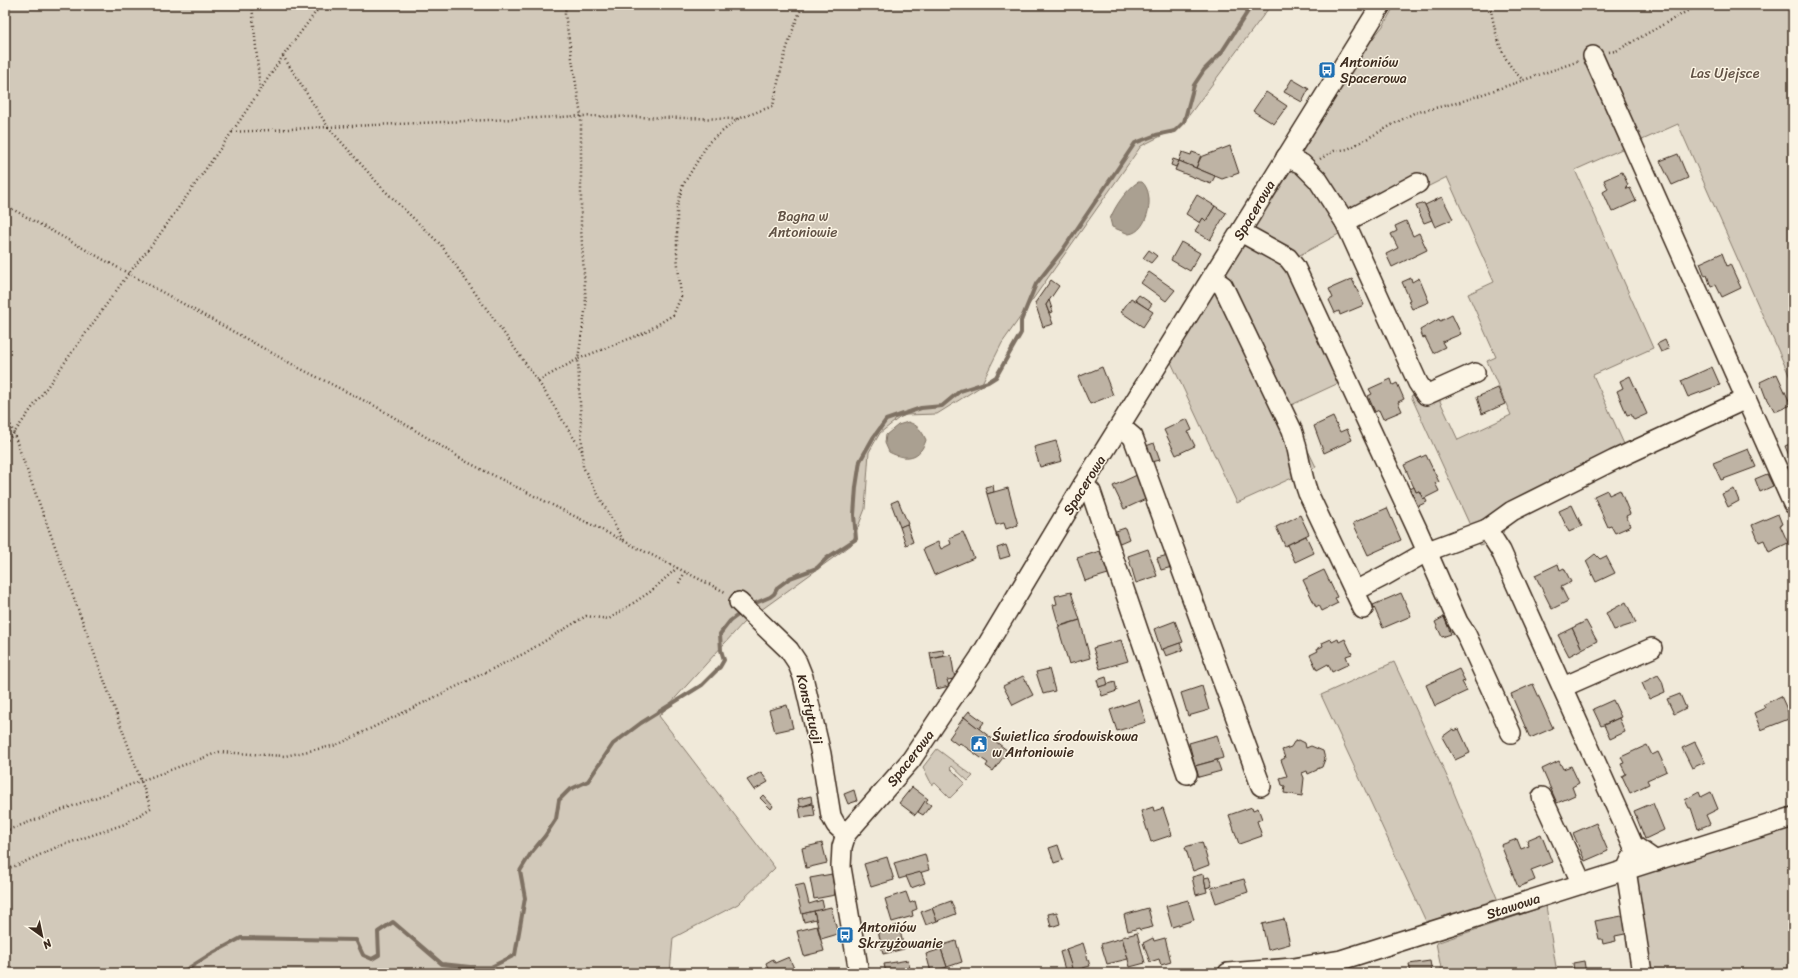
<svg xmlns="http://www.w3.org/2000/svg" width="1798" height="978" font-family="Sriracha,sans-serif">
<rect width="100%" height="100%" fill="#f0e9d9"/>
<filter id="ink" filterUnits="userSpaceOnUse"><feTurbulence type="fractalNoise" baseFrequency=".025" numOctaves="2"/><feDisplacementMap in="SourceGraphic" scale="8" xChannelSelector="R" yChannelSelector="G"/><feConvolveMatrix kernelMatrix="1 2 1 2 8 2 1 2 1" color-interpolation-filters="sRGB"/></filter>
<g filter="url(#ink)">
<g fill="#d2c9ba" stroke="#867a6c">
<polygon points="5,5 1271,5 1181,126 1141,146 1002,343 980,387 937,414 906,415 899,418 880,433 869,452 865,509 851,545 743,623 659,716 775,868 738,904 673,938 670,973 5,973"/>
<polygon points="1395,5 1793,5 1793,384 1678,124 1575,170 1653,348 1593,375 1632,462 1507,521 1501,539 1479,545 1411,396 1433,386 1458,440 1511,415 1487,361 1496,357 1468,294 1494,282 1447,177 1411,195 1287,262 1341,382 1287,407 1316,467 1237,503 1170,360 1356,59 1383,26"/>
<polygon points="1394,662 1450,783 1501,908 1430,930 1321,695"/>
<polygon points="937,749 973,776 968,781 952,766 950,768 965,783 950,798 935,783 932,785 923,767"/>
<polygon points="1793,827 1793,973 1640,973 1626,880"/>
<polygon points="1546,906 1557,973 1442,973 1436,943"/>
</g>
<g fill="#aaa091" stroke="#7e7163">
<path d="M1138 182H1142C1156 194 1148 232 1129 234L1112 227 1110 219C1115 206 1126 190 1138 182Z"/>
<path d="M908 422C918 425 922 431 926 440 920 459 906 461 889 452L885 443 886 435 898 425Z"/>
</g>
<g fill="none" stroke-linecap="round" stroke-linejoin="round">
<g stroke="#7e7163" stroke-width="4">
<polyline points="751,605 770,597 774,594 778,587 790,578 817,568 827,558 856,539 854,515 856,487 860,461 873,438 886,420 921,408 942,406 960,391 988,382 996,377 1021,333 1021,321 1036,284 1062,251 1135,143 1156,135 1175,131 1184,122 1194,85 1204,70 1221,53 1252,5"/>
<polyline points="181,973 211,954 241,938 356,940 363,955 372,959 379,955 378,932 393,922 442,964 470,967 491,967 515,955 525,898 520,871 531,853 545,836 556,819 559,800 569,790 588,781 613,744 641,723 702,685 720,667 724,660 721,650 720,634 730,621 742,612"/>
</g>
</g>
<g fill="#beb3a4" stroke="#3b2a1e">
<polygon points="1292,79 1309,89 1302,102 1284,92"/>
<polygon points="1266,92 1287,106 1274,124 1253,111"/>
<polygon points="1230,146 1239,173 1222,179 1196,168 1201,157"/>
<polygon points="1182,152 1191,155 1192,152 1201,155 1196,168 1179,161"/>
<polygon points="1678,154 1688,178 1672,185 1660,161"/>
<polygon points="1173,159 1179,161 1176,167 1171,165"/>
<polygon points="1179,161 1215,176 1211,184 1175,170"/>
<polygon points="1622,172 1628,185 1626,186 1627,189 1630,188 1636,201 1612,212 1603,192 1608,189 1604,180"/>
<polygon points="1197,195 1215,206 1206,221 1203,218 1200,223 1186,214"/>
<polygon points="1442,197 1453,219 1435,227 1425,205"/>
<polygon points="1424,203 1432,220 1424,223 1416,206"/>
<polygon points="1215,206 1226,213 1210,240 1195,231 1203,218 1206,221"/>
<polygon points="1406,221 1413,236 1419,233 1427,250 1392,267 1386,254 1398,248 1391,234 1397,231 1395,226"/>
<polygon points="1181,242 1200,253 1190,271 1171,260"/>
<polygon points="1149,250 1157,256 1151,263 1143,258"/>
<polygon points="1722,253 1727,266 1730,264 1741,288 1722,297 1716,285 1711,287 1707,275 1705,276 1700,263"/>
<polygon points="1149,272 1175,290 1166,301 1141,283"/>
<polygon points="1411,278 1412,282 1419,278 1429,302 1412,309 1408,301 1410,300 1402,282"/>
<polygon points="1352,279 1364,305 1340,315 1339,311 1335,313 1329,300 1333,298 1329,289"/>
<polygon points="1051,280 1059,286 1046,305 1053,324 1043,327 1035,303"/>
<polygon points="1139,295 1152,304 1148,309 1135,300"/>
<polygon points="1131,298 1153,312 1143,327 1121,312"/>
<polygon points="1049,300 1053,312 1049,313 1046,305"/>
<polygon points="1452,315 1461,334 1442,342 1445,347 1433,353 1425,337 1423,338 1420,330 1439,319 1440,321"/>
<polygon points="1665,340 1669,349 1661,352 1657,344"/>
<polygon points="1102,367 1113,395 1090,404 1078,377"/>
<polygon points="1712,367 1720,385 1688,397 1681,381"/>
<polygon points="1777,374 1791,405 1775,412 1767,398 1766,398 1760,382"/>
<polygon points="1630,376 1647,414 1634,420 1631,414 1627,415 1617,391 1623,388 1620,381"/>
<polygon points="1391,379 1393,385 1397,383 1404,399 1398,402 1402,411 1383,419 1379,410 1375,412 1368,396 1372,394 1369,389"/>
<polygon points="1498,388 1505,404 1482,414 1477,397"/>
<polygon points="1333,417 1340,432 1347,429 1352,440 1324,453 1314,426"/>
<polygon points="1187,419 1192,430 1188,432 1195,446 1176,455 1164,430"/>
<polygon points="1793,440 1793,463 1792,463 1785,446 1792,443 1791,441"/>
<polygon points="1056,441 1062,461 1040,467 1034,447"/>
<polygon points="1154,443 1160,460 1152,462 1146,446"/>
<polygon points="1748,449 1756,467 1721,480 1713,463"/>
<polygon points="1426,455 1439,482 1435,483 1439,491 1423,499 1419,491 1416,492 1404,465"/>
<polygon points="1767,474 1773,486 1760,492 1755,479"/>
<polygon points="1137,475 1148,498 1124,509 1113,486"/>
<polygon points="993,485 994,492 987,494 985,487"/>
<polygon points="1414,487 1416,492 1419,491 1423,499 1425,498 1427,502 1416,507 1408,490"/>
<polygon points="1008,488 1018,525 1006,529 1004,523 996,525 987,494"/>
<polygon points="1734,489 1739,501 1728,507 1722,494"/>
<polygon points="1607,490 1609,495 1620,490 1630,514 1626,516 1631,526 1615,533 1611,526 1608,527 1594,496"/>
<polygon points="898,500 908,524 900,527 891,503"/>
<polygon points="1572,505 1582,526 1569,532 1559,511"/>
<polygon points="1387,508 1401,540 1368,555 1353,523"/>
<polygon points="1778,514 1782,524 1780,525 1788,543 1769,552 1764,540 1759,542 1752,525"/>
<polygon points="1300,515 1309,534 1285,546 1276,527"/>
<polygon points="907,524 913,542 906,545 900,527"/>
<polygon points="1125,528 1129,539 1115,545 1110,533"/>
<polygon points="963,532 974,558 934,575 923,549 938,542 941,549 951,544 949,538"/>
<polygon points="1306,536 1314,553 1295,562 1287,545"/>
<polygon points="1006,545 1010,556 1000,559 997,548"/>
<polygon points="1148,549 1157,576 1136,583 1128,556"/>
<polygon points="1100,551 1108,574 1085,581 1077,558"/>
<polygon points="1595,554 1600,559 1606,556 1615,573 1596,582 1586,561"/>
<polygon points="1168,555 1172,567 1161,570 1157,558"/>
<polygon points="1558,564 1560,570 1564,568 1571,582 1561,587 1568,601 1552,609 1535,575"/>
<polygon points="1324,570 1337,597 1335,598 1338,603 1322,611 1319,605 1316,607 1303,580"/>
<polygon points="1071,592 1080,620 1059,626 1053,605 1057,604 1055,596"/>
<polygon points="1401,593 1411,616 1383,628 1373,605"/>
<polygon points="1626,602 1636,623 1614,630 1606,613"/>
<polygon points="1444,617 1451,634 1442,637 1435,622"/>
<polygon points="1080,620 1090,658 1069,664 1058,627"/>
<polygon points="1175,621 1183,642 1161,650 1154,629"/>
<polygon points="1586,621 1597,641 1582,649 1572,628"/>
<polygon points="1572,628 1582,649 1569,656 1558,635"/>
<polygon points="1331,639 1332,642 1338,639 1339,642 1345,639 1352,654 1346,656 1349,664 1332,672 1328,664 1317,670 1310,655 1318,651 1317,649 1323,646 1322,643"/>
<polygon points="1121,640 1128,661 1100,669 1093,648"/>
<polygon points="1180,643 1183,650 1166,656 1163,649"/>
<polygon points="943,650 944,656 931,659 930,652"/>
<polygon points="951,655 955,679 947,680 949,686 937,689 931,659"/>
<polygon points="1049,669 1055,691 1043,694 1036,672"/>
<polygon points="1459,669 1465,681 1462,682 1467,691 1435,706 1426,685"/>
<polygon points="1658,675 1662,681 1665,692 1649,699 1642,683"/>
<polygon points="1023,676 1033,695 1013,705 1003,686"/>
<polygon points="1106,677 1108,685 1099,687 1097,680"/>
<polygon points="1115,682 1117,691 1102,696 1099,687"/>
<polygon points="1533,684 1553,728 1530,738 1511,694"/>
<polygon points="1202,686 1209,710 1188,716 1181,693"/>
<polygon points="1680,694 1686,708 1674,714 1667,699"/>
<polygon points="1781,696 1791,718 1761,730 1754,713 1765,708 1763,705"/>
<polygon points="1139,700 1146,722 1117,731 1110,710"/>
<polygon points="1613,700 1621,717 1601,726 1593,709"/>
<polygon points="787,705 793,728 775,732 769,710"/>
<polygon points="969,711 984,722 979,729 964,717"/>
<polygon points="964,717 1008,751 993,771 986,766 988,763 960,743 958,745 949,738"/>
<polygon points="1619,718 1625,732 1610,739 1604,725"/>
<polygon points="1453,729 1454,731 1459,729 1470,753 1455,760 1442,737"/>
<polygon points="1217,735 1223,758 1195,766 1189,743"/>
<polygon points="1299,740 1305,743 1306,748 1311,746 1323,751 1325,759 1322,767 1317,769 1317,770 1308,774 1307,771 1302,773 1304,778 1302,796 1284,793 1285,786 1282,785 1280,778 1287,776 1281,760 1285,758 1282,750 1291,747 1294,742"/>
<polygon points="1695,742 1705,762 1692,768 1682,748"/>
<polygon points="1647,745 1652,755 1658,752 1667,771 1647,780 1649,784 1630,793 1622,776 1626,774 1621,764 1624,763 1621,757"/>
<polygon points="1217,760 1221,771 1199,777 1195,766"/>
<polygon points="1559,761 1563,769 1571,766 1579,783 1572,787 1575,795 1557,803 1542,769"/>
<polygon points="761,772 768,782 754,790 747,780"/>
<polygon points="912,787 928,799 915,815 899,803"/>
<polygon points="854,790 857,801 848,804 844,794"/>
<polygon points="1699,792 1701,797 1711,792 1718,809 1706,815 1710,824 1698,829 1691,808 1689,808 1685,800"/>
<polygon points="763,795 773,806 771,809 760,798"/>
<polygon points="811,796 812,803 800,807 798,799"/>
<polygon points="925,801 931,805 923,815 918,812"/>
<polygon points="1653,803 1664,830 1645,839 1634,811"/>
<polygon points="813,804 815,816 801,818 799,807"/>
<polygon points="1153,807 1154,811 1163,808 1172,835 1151,842 1141,811"/>
<polygon points="1252,807 1253,810 1258,808 1262,819 1257,821 1262,836 1239,844 1229,815"/>
<polygon points="1596,823 1608,851 1585,861 1573,833"/>
<polygon points="1541,834 1552,862 1531,870 1535,880 1518,887 1501,845 1517,839 1521,849 1529,846 1527,840"/>
<polygon points="1202,842 1209,865 1193,871 1185,847"/>
<polygon points="822,843 827,863 806,868 802,848"/>
<polygon points="1058,845 1063,860 1054,863 1049,848"/>
<polygon points="925,854 929,870 899,879 894,863"/>
<polygon points="887,857 894,880 871,887 864,864"/>
<polygon points="921,872 925,883 911,888 906,876"/>
<polygon points="832,874 835,895 814,899 810,878"/>
<polygon points="1203,874 1207,892 1196,895 1192,877"/>
<polygon points="1209,877 1212,886 1206,888 1204,878"/>
<polygon points="1244,879 1248,892 1216,903 1211,888"/>
<polygon points="804,884 809,904 822,900 824,909 802,914 795,886"/>
<polygon points="906,892 910,903 915,901 917,909 912,911 913,916 892,922 885,899"/>
<polygon points="1188,900 1194,920 1172,927 1166,906"/>
<polygon points="951,901 956,914 937,921 932,908"/>
<polygon points="831,907 838,934 821,939 814,911"/>
<polygon points="932,908 937,921 926,925 921,912"/>
<polygon points="1148,908 1153,927 1140,930 1139,928 1128,931 1124,915"/>
<polygon points="814,911 816,919 804,922 802,914"/>
<polygon points="1057,912 1060,924 1051,927 1048,914"/>
<polygon points="1627,915 1630,933 1615,936 1616,941 1603,944 1602,939 1599,939 1595,921"/>
<polygon points="1284,919 1290,944 1268,950 1262,924"/>
<polygon points="899,925 904,949 883,954 878,930"/>
<polygon points="817,926 824,951 804,956 797,931"/>
<polygon points="1137,933 1145,963 1130,967 1122,937"/>
<polygon points="1122,938 1128,959 1107,964 1101,944"/>
<polygon points="1153,938 1154,941 1165,938 1171,962 1161,965 1159,959 1150,962 1143,943"/>
<polygon points="956,941 962,962 947,967 940,946"/>
<polygon points="1083,943 1090,966 1072,971 1066,949"/>
<polygon points="941,949 947,967 931,972 926,954"/>
<polygon points="1066,950 1072,968 1065,970 1060,952"/>
<polygon points="789,957 796,973 775,973 773,969 769,971 766,963 773,959 775,963"/>
<polygon points="908,960 911,973 886,973 884,964"/>
<polygon points="1430,961 1432,973 1411,973 1409,964"/>
<polygon points="1584,961 1586,973 1574,973 1573,963"/>
</g>
<g fill="none" stroke-linecap="round" stroke-linejoin="round">
<g stroke="#3b2a1e" stroke-width="22">
<g id="minor">
<polyline points="1593,56 1793,504"/>
<polyline points="1286,157 1302,164 1318,180 1345,222 1418,383 1426,395 1475,373"/>
<polyline points="1345,222 1418,183"/>
<polyline points="1241,232 1288,258 1295,267 1417,529 1458,622 1466,634 1511,733"/>
<path d="M1212 278 1223 286 1292 430C1299 450 1300 472 1308 493L1363 609"/>
<polyline points="1120,426 1133,437 1261,786"/>
<polyline points="1083,485 1091,492 1187,774"/>
<polyline points="1487,529 1512,511 1614,460 1746,399"/>
<polyline points="1355,591 1386,575 1428,551 1487,529 1501,551 1633,845 1656,861"/>
<polyline points="739,602 789,650 797,662 803,677 821,754 831,816 836,825 846,834"/>
<polyline points="1563,687 1652,648"/>
<polyline points="1542,797 1582,884"/>
<polyline points="1631,859 1626,870 1642,973"/>
<polyline points="859,973 841,867 842,847 846,834 911,760 980,657 1083,485 1381,5"/>
<polyline points="1228,973 1293,968 1341,960 1793,817"/>
</g>
</g>
<g stroke="#3b2a1e" stroke-width="2.5" stroke-dasharray="1 3" stroke-linecap="butt">
<polyline points="252,5 260,90"/>
<path d="M1490 5C1495 33 1501 61 1523 80"/>
<polyline points="1609,52 1616,51 1698,5"/>
<polyline points="283,56 328,127 581,116 737,119"/>
<polyline points="232,132 328,127 383,189 441,245 538,381 582,451"/>
<polyline points="1320,159 1334,151 1348,149 1414,113 1460,102 1579,61"/>
<polyline points="5,205 299,368 377,407 467,462 727,593"/>
<polyline points="538,381 578,359 586,305 581,228 581,116 565,14 566,5"/>
<polyline points="5,410 151,808 125,824 57,847 18,865 5,869"/>
<polyline points="5,443 14,433 129,273 155,241 232,132 283,56 321,5"/>
<path d="M623 540 583 467 578 359 644 333 673 315 681 297 677 255V207L683 185 709 142 738 119 773 106C780 71 788 38 803 5"/>
<polyline points="679,583 685,572"/>
<polyline points="5,831 219,752 285,756 337,745 525,653 586,616 609,619 650,592 677,568"/>
</g>
<use href="#minor" stroke="#fcf5e5" stroke-width="19"/>
</g>
</g>
<defs>
<g id="bus-square" transform="scale(0.9)"><rect x="-9" y="-9" width="18" height="18" rx="4" fill="#1f6fb2" stroke="#fcf5e5"/><path d="M-5-6H5V4H4V6H2V4H-2V6H-4V4H-5ZM-3.5-4V0h7V-4ZM-3.5 1.2v1.5H-2V1.2ZM2 1.2v1.5H3.5V1.2Z" fill="#fff"/></g>
<g id="civic-square" transform="scale(0.9)"><rect x="-9" y="-9" width="18" height="18" rx="4" fill="#1f6fb2" stroke="#fcf5e5"/><path d="M-.6-6.5H3V-4.5H.6V-3L4-1V1h2V6H-6V1h2V-1L-.6-3ZM-1.2 2.5V6h2.4V2.5Z" fill="#fff"/></g>
</defs>
<g fill-rule="evenodd">
<use href="#bus-square" x="1327" y="70"/>
<use href="#civic-square" x="979" y="744"/>
<use href="#bus-square" x="845" y="935"/>
</g>
<g text-anchor="middle" stroke-width="3" stroke-linejoin="round" paint-order="stroke">
<g font-size="14" fill="#3b2a1e" stroke="#fcf5e5" text-anchor="start">
<text x="1340" y="67">Antoniów<tspan x="1340" dy="16">Spacerowa</tspan></text>
<text x="992" y="741">Świetlica środowiskowa<tspan x="992" dy="16">w Antoniowie</tspan></text>
<text x="858" y="932">Antoniów<tspan x="858" dy="16">Skrzyżowanie</tspan></text>
</g>
<g font-size="14" fill="#615245" stroke="#fcf5e5">
<text x="1725" y="78">Las Ujejsce</text>
<text x="803" y="221">Bagna w<tspan x="803" dy="16">Antoniowie</tspan></text>
</g>
<g font-size="14" fill="#3b2a1e" stroke="#fcf5e5">
<text transform="translate(1254 210) rotate(-59)" y="5">Spacerowa</text>
<text transform="translate(1084 485) rotate(-58)" y="5">Spacerowa</text>
<text transform="translate(810 709) rotate(76)" y="5">Konstytucji</text>
<text transform="translate(910 758) rotate(-52)" y="5">Spacerowa</text>
<text transform="translate(1513 906) rotate(-18)" y="5">Stawowa</text>
</g>
</g>
<rect width="1798" height="978" fill="none" stroke="#fcf5e5" stroke-width="20"/>
<rect x="10" y="10" width="1778" height="958" fill="none" stroke="#3b2a1e" stroke-width="1.5" filter="url(#ink)"/>
<g transform="translate(42 936) rotate(147)" stroke="#fcf5e5" stroke-width="3" paint-order="stroke">
<path d="M0-3L7 15L0 10L-7 15Z" fill="#3b2a1e"/>
<text y="-6" font-size="11" font-weight="bold" text-anchor="middle" fill="#3b2a1e">N</text>
</g>
</svg>
